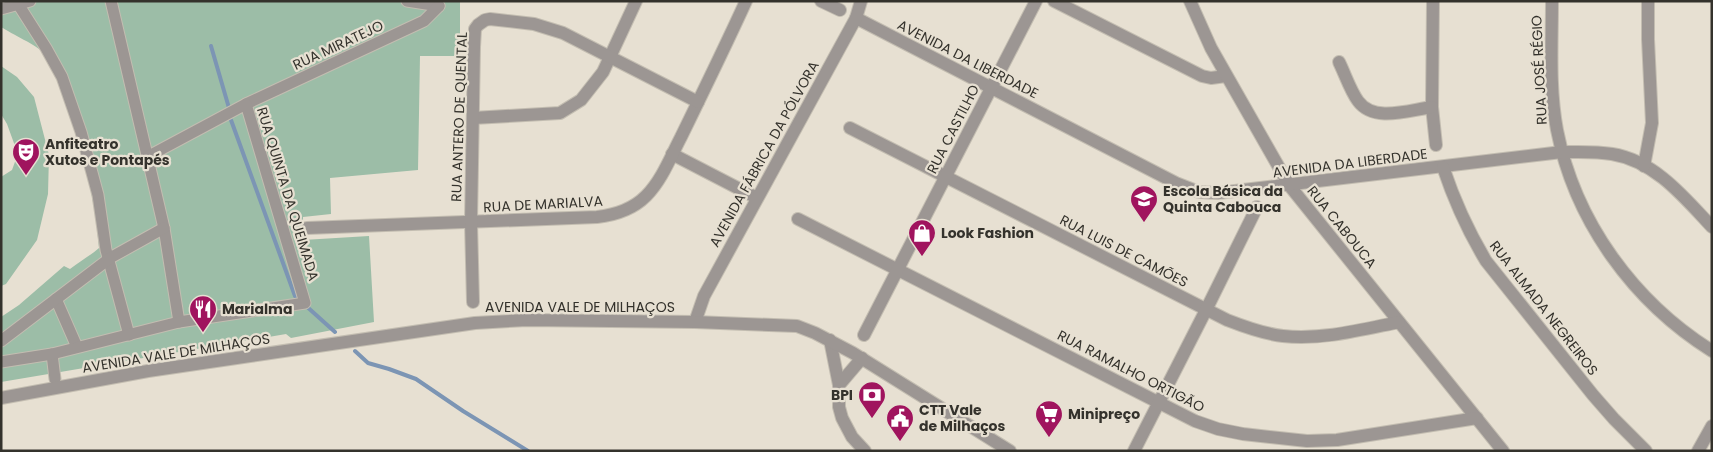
<svg xmlns="http://www.w3.org/2000/svg" width="1713" height="452" font-family="Poppins,sans-serif">
<rect width="100%" height="100%" fill="#e7e0d2"/>
<g fill="#9cbda7">
<path d="M1 1H502L460 2V56H420L418 170 330 178 331 214 303 217V240L369 236 374 322 291 338 286 334 1 382V317L19 305 64 266 70 269C80 261 90 256 99 248 95 195 81 144 63 95 59 83 53 62 44 53 36 45 12 34 1 27Z"/>
<polygon points="1,66 17,77 34,97 49,155 48,194 37,240 6,284 1,286 1,177 12,170 16,159 15,146 7,124 1,114"/>
</g>
<g fill="none" stroke-linecap="round" stroke-linejoin="round">
<g stroke="#7c95b4" stroke-width="4">
<polyline points="211,46 229,108"/>
<polyline points="231,120 295,296 335,332"/>
<polyline points="355,351 368,363 389,369 416,379 463,411 528,451"/>
</g>
<g stroke="#c3bdb1" stroke-width="13">
<g id="pedestrian">
<polyline points="111,1 164,228 179,322"/>
<polyline points="407,1 439,6"/>
<polyline points="18,4 46,48 62,77 81,132 98,195 106,250 129,335"/>
<polyline points="1,9 30,1"/>
<polyline points="246,104 424,21 439,6"/>
<polyline points="56,299 77,347"/>
<polyline points="1,341 110,258 164,228"/>
<polyline points="52,354 55,379"/>
<polyline points="1,362 52,354 179,322 305,303 246,104 147,157"/>
</g>
</g>
<g stroke="#c3bdb1" stroke-width="14">
<g id="minor">
<polyline points="821,1 840,10"/>
<polyline points="1054,1 1202,76 1211,78 1226,76"/>
<polyline points="1190,1 1211,48 1289,185 1503,451"/>
<polyline points="1433,1 1432,107 1436,145"/>
<path d="M1552 1C1552 44 1549 88 1557 130 1575 222 1634 302 1712 351"/>
<path d="M856 18 1176 183 1199 192 1218 193 1562 152C1578 152 1595 151 1612 154 1655 161 1684 197 1712 227"/>
<path d="M1339 62C1345 74 1350 90 1358 101 1374 123 1409 110 1432 107"/>
<polyline points="473,118 560,113 581,100 603,72 636,1"/>
<path d="M850 128 1227 320C1245 327 1264 334 1283 336 1323 340 1360 330 1399 322"/>
<polyline points="672,154 757,198"/>
<polyline points="1644,166 1652,123 1648,39 1648,1"/>
<path d="M1443 167C1454 200 1468 231 1486 261L1593 395 1614 419 1646 451"/>
<polyline points="798,219 1195,421 1218,429 1243,434 1307,441 1337,440 1477,418"/>
<path d="M307 228 597 217C615 215 633 209 646 196 662 180 671 156 681 137 703 92 725 47 746 1"/>
<polyline points="473,302 471,222 474,47 475,29 478,25 485,20 490,19 534,24 563,33 698,102"/>
<polyline points="864,335 1036,1"/>
<polyline points="830,340 839,385 839,407 842,418 852,437 865,451"/>
<polyline points="839,385 862,358"/>
<polyline points="1134,451 1206,310 1257,207"/>
<polyline points="1698,451 1712,426"/>
</g>
</g>
<g stroke="#c3bdb1" stroke-width="14">
<g id="tertiary">
<polyline points="695,322 704,296 856,18 861,1"/>
<polyline points="1,398 148,371 475,323 527,320 695,322 797,326 815,333 853,353 1010,451"/>
</g>
</g>
<use href="#pedestrian" stroke="#9c9693" stroke-width="11"/>
<use href="#minor" stroke="#9c9693" stroke-width="12"/>
<use href="#tertiary" stroke="#9c9693" stroke-width="12"/>
</g>
<defs>
<g id="theatre-pin" transform="scale(1.4375)"><path d="M0 17L-7.5 6A9.5 9.5 0 1 1 7.5 6Z" fill="#a0145e" stroke="#e7e0d2"/><path d="M-5-5.5Q0-4 5-5.5V0Q5 5 0 6Q-5 5-5 0ZM-3.3-2.5H-1v1.5H-3.3ZM1-2.5H3.3v1.5H1ZM-2.8 1Q0 5.5 2.8 1Z" fill="#fff"/></g>
<g id="school-pin" transform="scale(1.4375)"><path d="M0 17L-7.5 6A9.5 9.5 0 1 1 7.5 6Z" fill="#a0145e" stroke="#e7e0d2"/><path d="M0-5L7-2L0 1L-7-2ZM-4 1L0 2.5L4 1V4Q0 6-4 4Z" fill="#fff"/></g>
<g id="shop-pin" transform="scale(1.4375)"><path d="M0 17L-7.5 6A9.5 9.5 0 1 1 7.5 6Z" fill="#a0145e" stroke="#e7e0d2"/><path d="M-5-2.5h2.3a2.7 3.5 0 0 1 5.4 0H5L5.5 6h-11ZM-1.5-2.5h3a1.5 2.3 0 0 0-3 0Z" fill="#fff"/></g>
<g id="restaurant-pin" transform="scale(1.4375)"><path d="M0 17L-7.5 6A9.5 9.5 0 1 1 7.5 6Z" fill="#a0145e" stroke="#e7e0d2"/><path d="M-5-6h1v4h1v-4h1v4h1v-4h1v5L-1.5 .5V6h-2V.5L-5-1ZM5-6V6H3V1.5H1.5Q1.5-4 5-6Z" fill="#fff"/></g>
<g id="bank-pin" transform="scale(1.4375)"><path d="M0 17L-7.5 6A9.5 9.5 0 1 1 7.5 6Z" fill="#a0145e" stroke="#e7e0d2"/><path d="M-6-4H6V4H-6ZM0-2.3a2.3 2.3 0 1 0 0 4.6a2.3 2.3 0 1 0 0-4.6Z" fill="#fff"/></g>
<g id="supermarket-pin" transform="scale(1.4375)"><path d="M0 17L-7.5 6A9.5 9.5 0 1 1 7.5 6Z" fill="#a0145e" stroke="#e7e0d2"/><path d="M-6-5.5h2.5l.6 2H6L4.5 2H-2.5L-4.4-4H-6ZM-1.5 3.2a1.3 1.3 0 1 0 .1 0ZM3 3.2a1.3 1.3 0 1 0 .1 0Z" fill="#fff"/></g>
<g id="civic-pin" transform="scale(1.4375)"><path d="M0 17L-7.5 6A9.5 9.5 0 1 1 7.5 6Z" fill="#a0145e" stroke="#e7e0d2"/><path d="M-.6-6.5H3V-4.5H.6V-3L4-1V1h2V6H-6V1h2V-1L-.6-3ZM-1.2 2.5V6h2.4V2.5Z" fill="#fff"/></g>
</defs>
<g fill-rule="evenodd">
<use href="#theatre-pin" x="26" y="152"/>
<use href="#school-pin" x="1144" y="199"/>
<use href="#shop-pin" x="922" y="233"/>
<use href="#restaurant-pin" x="203" y="309"/>
<use href="#bank-pin" x="872" y="395"/>
<use href="#supermarket-pin" x="1049" y="414"/>
<use href="#civic-pin" x="900" y="418"/>
</g>
<g text-anchor="middle" stroke-width="4.5" stroke-linejoin="round" paint-order="stroke">
<g font-size="14" fill="#34322c" stroke="#e7e0d2">
<text transform="translate(338 45) rotate(-25)" y="5">RUA MIRATEJO</text>
<text transform="translate(968 59) rotate(27)" y="5">AVENIDA DA LIBERDADE</text>
<text transform="translate(1539 70) rotate(-93)" y="5">RUA JOSÉ RÉGIO</text>
<text transform="translate(459 117) rotate(-88)" y="5">RUA ANTERO DE QUENTAL</text>
<text transform="translate(953 129) rotate(-63)" y="5">RUA CASTILHO</text>
<text transform="translate(764 154) rotate(-61)" y="5">AVENIDA FÁBRICA DA PÓLVORA</text>
<text transform="translate(1350 163) rotate(-7)" y="5">AVENIDA DA LIBERDADE</text>
<text transform="translate(288 194) rotate(73)" y="5">RUA QUINTA DA QUEIMADA</text>
<text transform="translate(543 204) rotate(-3)" y="5">RUA DE MARIALVA</text>
<text transform="translate(1342 227) rotate(51)" y="5">RUA CABOUCA</text>
<text transform="translate(1124 251) rotate(27)" y="5">RUA LUIS DE CAMÕES</text>
<text x="580" y="312">AVENIDA VALE DE MILHAÇOS</text>
<text transform="translate(1544 308) rotate(52)" y="5">RUA ALMADA NEGREIROS</text>
<text transform="translate(176 353) rotate(-9)" y="5">AVENIDA VALE DE MILHAÇOS</text>
<text transform="translate(1131 371) rotate(27)" y="5">RUA RAMALHO ORTIGÃO</text>
</g>
<g font-size="14" font-weight="bold" fill="#34322c" stroke="#e7e0d2" text-anchor="start">
<text x="45" y="149">Anfiteatro<tspan x="45" dy="16">Xutos e Pontapés</tspan></text>
<text x="1163" y="196">Escola Básica da<tspan x="1163" dy="16">Quinta Cabouca</tspan></text>
<text x="941" y="238">Look Fashion</text>
<text x="222" y="314">Marialma</text>
<text x="853" y="400" text-anchor="end">BPI</text>
<text x="919" y="415">CTT Vale<tspan x="919" dy="16">de Milhaços</tspan></text>
<text x="1068" y="419">Minipreço</text>
</g>
</g>
<rect width="1713" height="452" fill="none" stroke="#34322c" stroke-width="5"/>
</svg>
